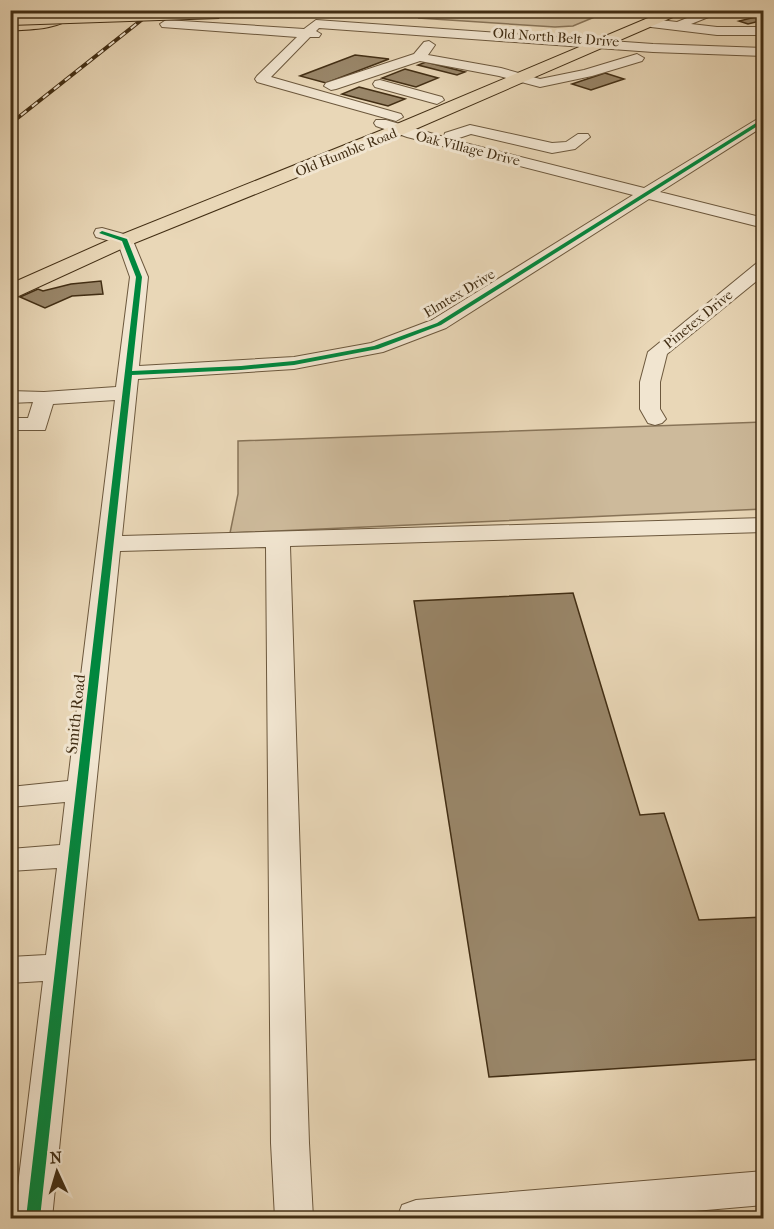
<svg xmlns="http://www.w3.org/2000/svg" width="774" height="1229" font-family="'IM FELL French Canon',serif">
<rect width="100%" height="100%" fill="#e9d7b7"/>
<filter id="stains"><feTurbulence type="fractalNoise" baseFrequency=".00333" numOctaves="4"/><feColorMatrix values="0 0 0 0 .2 0 0 0 0 .09 0 0 0 0 .02 0 0 0 .5 -.17"/></filter>
<radialGradient id="worn" r=".72"><stop offset=".6" stop-color="#630" stop-opacity="0"/><stop offset="1" stop-color="#630" stop-opacity=".3"/></radialGradient>
<g fill="#cdba9b" stroke="#887458" stroke-width="1.5">
<polygon points="473,11 473,10 609,11 573,26 555,27 418,18"/>
<polygon points="763,422 763,509 230,533 238,494 238,441"/>
</g>
<g fill="#998669" stroke="#422e14" stroke-width="1.5">
<polygon points="764,15 764,20 748,24 739,21"/>
<polygon points="355,55 389,59 326,83 300,76"/>
<polygon points="426,62 465,72 457,75 418,65"/>
<polygon points="405,69 438,78 416,87 382,78"/>
<polygon points="605,73 624,79 591,90 572,84"/>
<polygon points="359,87 405,99 388,106 342,94"/>
<polygon points="101,281 103,294 72,296 45,308 20,297 38,289 43,291 71,284"/>
<polygon points="573,593 640,815 664,813 699,920 764,917 764,1059 489,1077 414,601"/>
</g>
<g fill="none" stroke-linecap="round" stroke-linejoin="round">
<g stroke="#6c583d" stroke-width="2">
<g id="minor">
<polygon points="707,10 726,10 691,24 717,27 764,27 764,35 717,35 651,27 645,23 651,19 677,22"/>
<polygon points="738,10 764,11 764,19 740,13"/>
<polygon points="166,20 304,29 316,20 653,44 764,48 764,56 653,52 319,28 316,31 321,34 319,37 310,37 271,77 401,114 403,117 396,121 257,82 255,79 257,76 297,37 162,27 160,24"/>
<polygon points="429,41 435,45 428,55 501,68 540,79 584,70 637,54 644,58 642,61 592,76 540,87 499,76 420,61 336,89 331,90 324,86 326,83 414,54 424,42"/>
<polygon points="380,80 442,97 444,100 437,104 375,87 373,84 375,81"/>
<polygon points="764,115 764,126 660,192 764,218 764,228 649,199 446,328 383,352 294,369 138,379 122,536 764,518 764,532 290,546 309,1143 313,1218 275,1218 271,1143 266,547 120,551 52,1218 14,1218 43,981 10,983 10,957 46,955 57,868 10,871 10,849 60,845 65,802 10,807 10,787 68,781 115,400 53,404 45,430 10,430 10,418 28,418 33,402 10,403 10,391 44,392 116,387 130,277 118,243 96,237 94,233 96,229 102,228 131,236 148,277 139,366 294,357 371,343 432,320 633,195 407,137 376,126 374,123 376,120 386,120 444,137 445,133 470,125 552,143 566,142 578,134 588,134 590,137 575,149 552,153 471,134 453,140 644,188"/>
<polygon points="764,261 764,275 667,354 660,382 660,409 666,419 662,423 655,425 648,423 640,409 640,382 648,352 758,262"/>
<polygon points="764,1171 764,1205 614,1218 397,1218 402,1205 416,1200"/>
</g>
</g>
<g stroke="#422e14" stroke-width="2">
<g id="major">
<polygon points="667,10 689,10 404,134 132,244 10,300 10,284 118,236 392,126"/>
<path d="M63 12 71 17C58 30 28 29 10 31V21L46 18Z"/>
</g>
</g>
<use href="#minor" fill="#f1e5d0" fill-rule="evenodd"/>
<use href="#major" fill="#e9d7b7" fill-rule="evenodd"/>
<g stroke="#422e14" stroke-width="4">
<polyline id="rail" points="10,124 154,10"/>
</g>
<use href="#rail" stroke="#f1e5d0" stroke-width="2" stroke-dasharray="7" stroke-linecap="butt"/>
<g stroke="#422e14" stroke-width="18" stroke-linecap="butt">
<polyline id="major-bridge" points="10,17 219,10"/>
</g>
<use href="#major-bridge" stroke="#e9d7b7" stroke-width="16"/>
<g stroke="#f1e5d0" stroke-width="4">
<polygon id="cycleway" points="764,118 764,122 441,325 378,349 294,365 241,370 132,375 40,1218 26,1218 136,277 122,241 99,233 102,231 127,239 142,277 132,371 241,366 294,361 374,346 437,323"/>
</g>
<use href="#cycleway" fill="#00873e" fill-rule="evenodd"/>
</g>
<g text-anchor="middle" stroke-width="6" stroke-linejoin="round" paint-order="stroke">
<g font-size="14" fill="#422e14" stroke="#f1e5d0">
<text transform="translate(556 37) rotate(4)" y="5">Old North Belt Drive</text>
<text transform="translate(468 148) rotate(14)" y="5">Oak Village Drive</text>
<text transform="translate(346 152) rotate(-22)" y="5">Old Humble Road</text>
<text transform="translate(459 293) rotate(-31)" y="5">Elmtex Drive</text>
<text transform="translate(698 319) rotate(-39)" y="5">Pinetex Drive</text>
</g>
<g font-size="16" fill="#422e14" stroke="#f1e5d0">
<text transform="translate(75 714) rotate(-84)" y="6">Smith Road</text>
</g>
</g>
<rect width="774" height="1229" fill="none" stroke="#e9d7b7" stroke-width="36"/>
<rect x="12" y="12" width="750" height="1205" fill="none" stroke="#422e14" stroke-width="3"/>
<rect x="18" y="18" width="738" height="1193" fill="none" stroke="#422e14" stroke-width="1.5"/>
<g transform="translate(57 1172) rotate(356)" stroke="#f1e5d0" stroke-width="4.5" paint-order="stroke">
<path d="M0-4.5L10 22L0 15L-10 22Z" fill="#422e14"/>
<text y="-9" font-size="16" font-weight="bold" text-anchor="middle" fill="#422e14">N</text>
</g>
<rect width="100%" height="100%" filter="url(#stains)"/>
<rect width="100%" height="100%" fill="url(#worn)"/>
</svg>
